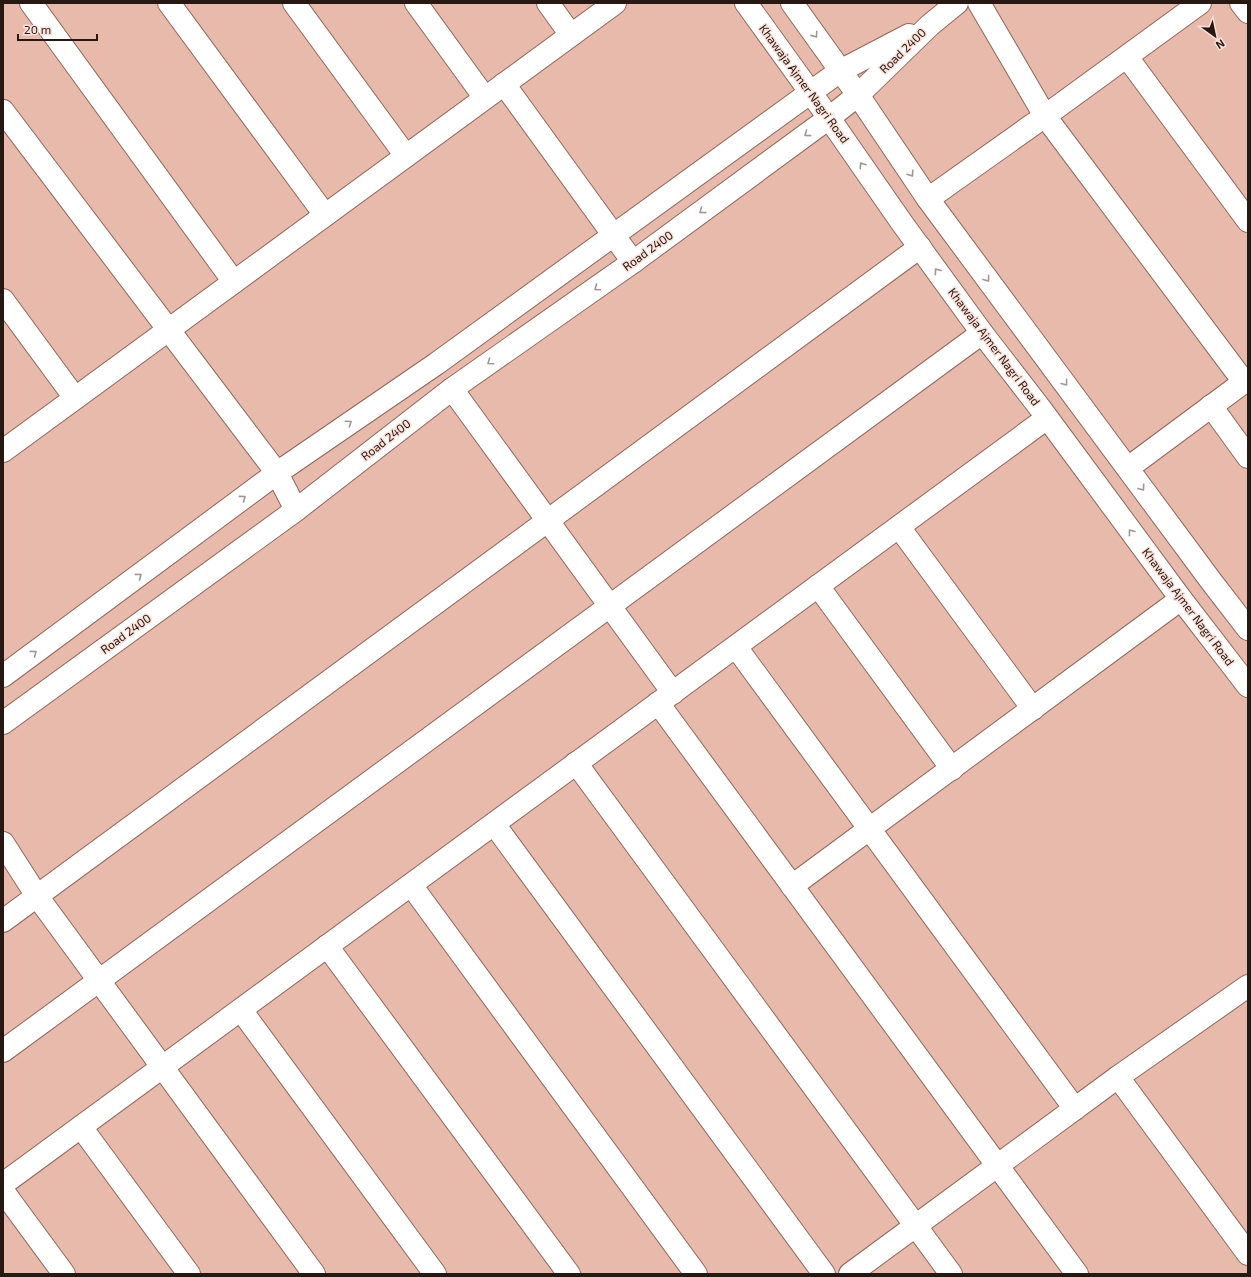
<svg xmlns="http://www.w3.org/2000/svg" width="1251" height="1277" font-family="'Exo 2',sans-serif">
<rect width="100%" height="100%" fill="#e8baac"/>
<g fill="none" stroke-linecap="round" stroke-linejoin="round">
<g stroke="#91675b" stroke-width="24">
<g id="street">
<polyline points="31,3 234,282"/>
<polyline points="169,3 325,215"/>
<polyline points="294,3 406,156"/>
<polyline points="416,3 485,98"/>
<polyline points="548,3 571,35"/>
<polyline points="979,3 1045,116 1244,382"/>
<polyline points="1241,3 1248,12"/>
<polyline points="1127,57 1248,221"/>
<polyline points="504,84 633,262"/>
<polyline points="3,111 277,473 296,510"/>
<polyline points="928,199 1045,116 1200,3"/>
<polyline points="3,300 75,398"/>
<polyline points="452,389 673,693"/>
<polyline points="1211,406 1248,457"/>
<polyline points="3,451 615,3"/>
<polyline points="1128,468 1248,379"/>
<polyline points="899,527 1033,709"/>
<polyline points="818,586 952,769"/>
<polyline points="736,647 1075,1109"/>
<polyline points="658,703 1077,1274"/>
<polyline points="576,763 951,1274"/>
<polyline points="494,824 824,1274"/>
<polyline points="3,843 37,896 314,1274"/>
<polyline points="411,885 696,1274"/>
<polyline points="792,886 1181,599"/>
<polyline points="3,921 920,247"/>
<polyline points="327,946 569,1274"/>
<polyline points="241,1010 435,1274"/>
<polyline points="3,1051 982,333"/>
<polyline points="1118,1077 1248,1254"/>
<polyline points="81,1127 189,1274"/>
<polyline points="3,1191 64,1274"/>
<polyline points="850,1274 1118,1077 1248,986"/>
</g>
</g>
<g stroke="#91675b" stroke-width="24">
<g id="secondary">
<polyline points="746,3 829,118 902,223 982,333 1040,408 1181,599 1248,686"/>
<polyline points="792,3 858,95 928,199 1211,581 1248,629"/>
<polyline points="3,676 277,473 436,364 840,71 909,35"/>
<polyline points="3,723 296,510 452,389 633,262 829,118 858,95 930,25 957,3"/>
<polyline points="3,1184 1047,418"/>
</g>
</g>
<use href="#street" stroke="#fff" stroke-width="22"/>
<use href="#secondary" stroke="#fff" stroke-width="22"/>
</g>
<defs><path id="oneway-chevron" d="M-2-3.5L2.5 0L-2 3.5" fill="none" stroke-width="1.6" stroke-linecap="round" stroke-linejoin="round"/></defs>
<g stroke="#9e9795">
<use href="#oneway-chevron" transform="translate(815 35) rotate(55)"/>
<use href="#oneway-chevron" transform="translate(807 134) rotate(144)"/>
<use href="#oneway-chevron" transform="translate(862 165) rotate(-124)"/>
<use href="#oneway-chevron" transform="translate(911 174) rotate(56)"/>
<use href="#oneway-chevron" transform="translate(702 211) rotate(144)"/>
<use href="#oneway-chevron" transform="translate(937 271) rotate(-126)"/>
<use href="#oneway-chevron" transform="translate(987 279) rotate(54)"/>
<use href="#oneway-chevron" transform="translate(597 288) rotate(145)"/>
<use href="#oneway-chevron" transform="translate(490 362) rotate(145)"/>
<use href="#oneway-chevron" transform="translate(1065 383) rotate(53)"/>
<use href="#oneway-chevron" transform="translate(349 423) rotate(-35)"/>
<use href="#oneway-chevron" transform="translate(1142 488) rotate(54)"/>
<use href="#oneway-chevron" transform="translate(243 498) rotate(-37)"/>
<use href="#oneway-chevron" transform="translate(1131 532) rotate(-127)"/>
<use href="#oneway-chevron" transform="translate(139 576) rotate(-37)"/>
<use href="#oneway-chevron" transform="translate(34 653) rotate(-37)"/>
</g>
<g text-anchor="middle" stroke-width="3" stroke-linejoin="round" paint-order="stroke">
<g font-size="12" fill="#281813" stroke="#f9e1d9">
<text transform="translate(903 51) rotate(-44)" y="4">Road 2400</text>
<text transform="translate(804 84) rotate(54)" y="4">Khawaja Ajmer Nagri Road</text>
<text transform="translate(648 251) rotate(-36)" y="4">Road 2400</text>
<text transform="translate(994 347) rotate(53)" y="4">Khawaja Ajmer Nagri Road</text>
<text transform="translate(386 440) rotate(-38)" y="4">Road 2400</text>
<text transform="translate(1188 607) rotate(53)" y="4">Khawaja Ajmer Nagri Road</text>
<text transform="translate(126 634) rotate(-36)" y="4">Road 2400</text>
</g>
</g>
<rect width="1251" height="1277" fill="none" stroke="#281813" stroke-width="8"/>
<g transform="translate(1215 36) rotate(147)" stroke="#f9e1d9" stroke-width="3" paint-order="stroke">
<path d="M0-3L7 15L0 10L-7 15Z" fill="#281813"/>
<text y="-6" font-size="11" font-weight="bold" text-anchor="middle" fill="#281813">N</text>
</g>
<path d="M18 34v6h79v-6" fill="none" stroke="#281813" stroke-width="2"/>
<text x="24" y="34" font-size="12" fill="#281813" stroke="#f9e1d9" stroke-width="3" paint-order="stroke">20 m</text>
</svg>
